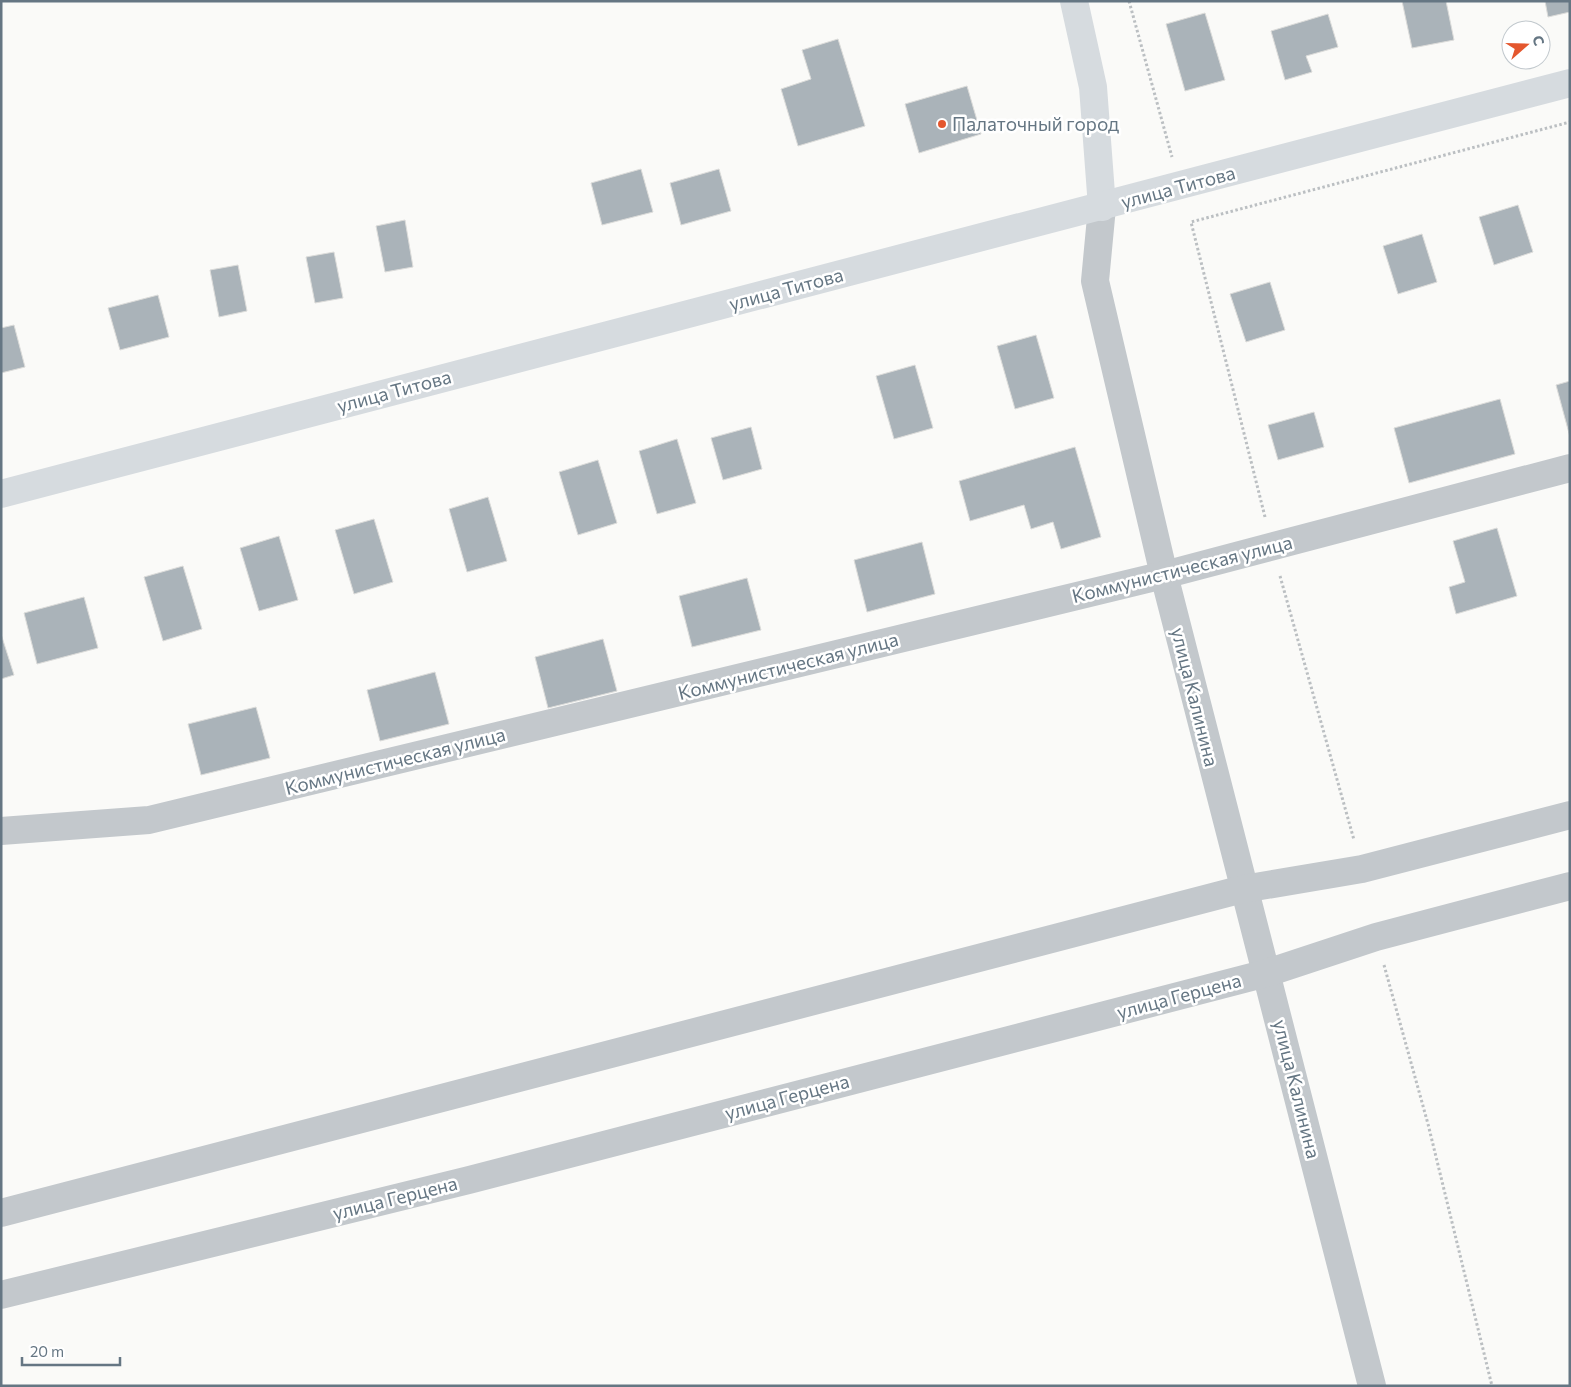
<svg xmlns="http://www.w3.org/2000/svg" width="1571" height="1387" font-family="Commissioner,sans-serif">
<rect width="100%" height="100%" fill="#fafaf8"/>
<g fill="#aab3b9" stroke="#dcdcda">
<polygon points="1402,1 1446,1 1454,40 1412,48"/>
<polygon points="1545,1 1570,1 1570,12 1548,17"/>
<polygon points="1205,13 1225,80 1185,91 1166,24"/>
<polygon points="1328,14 1338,47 1306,56 1312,72 1285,80 1271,31"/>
<polygon points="838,39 865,126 798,146 781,89 811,79 802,50"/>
<polygon points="967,86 981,134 919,153 905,104"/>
<polygon points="641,169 653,212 602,225 591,183"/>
<polygon points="719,169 731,211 681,225 670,183"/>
<polygon points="1518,205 1533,252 1494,265 1479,217"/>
<polygon points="405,220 413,267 385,272 376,226"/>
<polygon points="1422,234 1437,282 1398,294 1383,246"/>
<polygon points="334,252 343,298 315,303 306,257"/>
<polygon points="238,265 247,311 219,317 210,270"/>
<polygon points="1270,282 1285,330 1246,342 1230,294"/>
<polygon points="158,295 169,337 120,350 108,308"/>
<polygon points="14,325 25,367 1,373 1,328"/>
<polygon points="1036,335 1054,398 1015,409 997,346"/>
<polygon points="915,365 933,428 894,439 876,376"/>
<polygon points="1570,381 1570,437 1556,385"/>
<polygon points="1500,399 1515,454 1409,483 1394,428"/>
<polygon points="1314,412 1324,447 1278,460 1268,425"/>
<polygon points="751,427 762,469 723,480 711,438"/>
<polygon points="677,439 696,503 657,514 639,451"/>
<polygon points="1075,447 1101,537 1061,549 1053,522 1031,529 1024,505 970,521 959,481"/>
<polygon points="598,460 617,523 578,535 559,472"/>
<polygon points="488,497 507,561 467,572 449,509"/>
<polygon points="374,519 393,582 354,594 335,530"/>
<polygon points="1497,528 1517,596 1456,614 1449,587 1465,582 1453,541"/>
<polygon points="279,536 298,600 259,611 240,548"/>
<polygon points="922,542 935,594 867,612 854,560"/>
<polygon points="183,566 202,629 163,641 144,577"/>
<polygon points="747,578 761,630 692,647 679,596"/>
<polygon points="84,597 98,648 37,664 24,613"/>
<polygon points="1,634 14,675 1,679"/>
<polygon points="603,639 617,691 548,708 535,657"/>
<polygon points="435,672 449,724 380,741 367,690"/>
<polygon points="256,707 270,758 201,775 188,724"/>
</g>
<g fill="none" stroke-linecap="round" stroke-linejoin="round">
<g stroke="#bbbfc2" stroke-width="3" stroke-dasharray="2.5 2.5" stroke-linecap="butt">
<polyline points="1129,1 1172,157"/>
<polyline points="1265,517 1191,222 1570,122"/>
<polyline points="1280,576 1354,840"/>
<polyline points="1384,965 1428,1124 1492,1386"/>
</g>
<g stroke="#c3c8cc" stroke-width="28">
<polyline points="1102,207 1095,281 1164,575 1372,1386"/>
<polyline points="1,831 149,820 1164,575 1570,468"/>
<polyline points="1,1213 1243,889 1362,869 1570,815"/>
<polyline points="1,1295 469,1180 1267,973 1376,937 1570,886"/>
</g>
<g stroke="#d6dbdf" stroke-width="28">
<polyline points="1074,1 1093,87 1102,207"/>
<polyline points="1,494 1570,83"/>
</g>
</g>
<circle fill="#e4572e" stroke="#fff" stroke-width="2" cx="942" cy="124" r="5"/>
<g text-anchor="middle" stroke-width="5" stroke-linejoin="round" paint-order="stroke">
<g font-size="19" fill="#657683" stroke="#fff" text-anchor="start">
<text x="952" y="131">Палаточный город</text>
</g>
<g font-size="19" fill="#657683" stroke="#fff">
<text transform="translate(1178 187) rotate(-15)" y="7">улица Титова</text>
<text transform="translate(786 289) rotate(-15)" y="7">улица Титова</text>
<text transform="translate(394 391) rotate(-15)" y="7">улица Титова</text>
<text transform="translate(1182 569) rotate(-14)" y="7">Коммунистическая улица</text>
<text transform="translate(788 666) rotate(-14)" y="7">Коммунистическая улица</text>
<text transform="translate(1195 697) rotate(76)" y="7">улица Калинина</text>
<text transform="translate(395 761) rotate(-14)" y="7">Коммунистическая улица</text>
<text transform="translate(1179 996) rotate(-15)" y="7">улица Герцена</text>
<text transform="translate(1297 1089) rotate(76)" y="7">улица Калинина</text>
<text transform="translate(787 1097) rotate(-15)" y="7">улица Герцена</text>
<text transform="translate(395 1198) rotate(-14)" y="7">улица Герцена</text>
</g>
</g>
<rect width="1571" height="1387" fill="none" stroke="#657683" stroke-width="5"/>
<g transform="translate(1526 45) rotate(70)"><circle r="24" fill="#ffffff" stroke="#c1c8cd"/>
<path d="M0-4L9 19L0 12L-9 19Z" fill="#e4572e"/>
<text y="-8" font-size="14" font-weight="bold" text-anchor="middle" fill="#657683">С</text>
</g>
<path d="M22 1357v8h98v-8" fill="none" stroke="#657683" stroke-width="2.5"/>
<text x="30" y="1357" font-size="15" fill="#657683" stroke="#ffffff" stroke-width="4" paint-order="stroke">20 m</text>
</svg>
